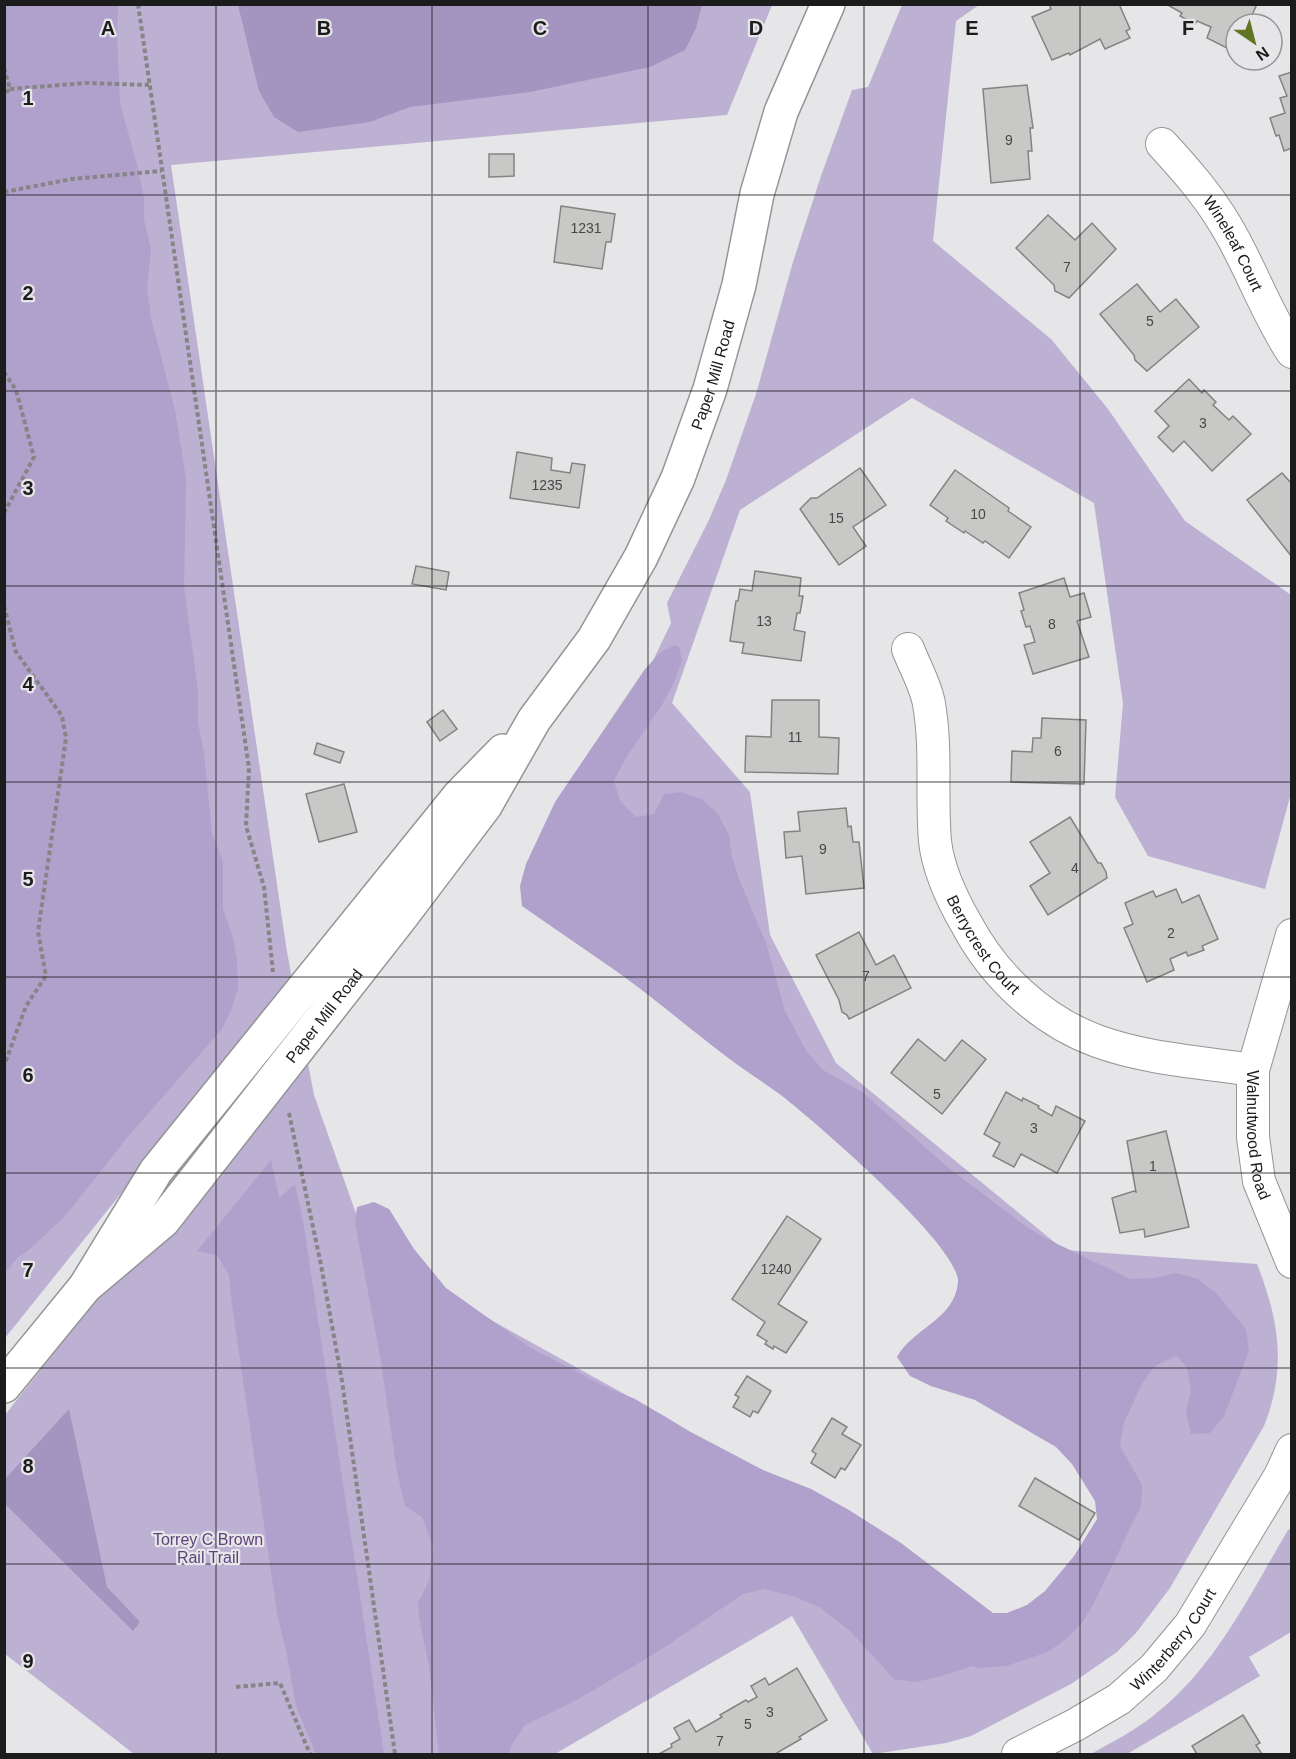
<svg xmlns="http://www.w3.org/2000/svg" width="1296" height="1759" font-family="Arial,sans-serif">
<rect width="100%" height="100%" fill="#e6e5e8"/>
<g fill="#bcb0d3">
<path d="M5 5H772L727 115 171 165 287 952 314 1095 370 1253 666 1417 1026 1642 1119 1485 920 1172 534 909 671 623 667 603 708 522 726 480 756 394 793 262 821 176 852 90 868 87 902 5H979L956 21 933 241 1051 339 1108 409 1185 521 1291 595V793L1265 889 1148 856 1115 797 1123 703 1094 503 912 398 740 510 672 703 750 792 770 935 836 1063 1064 1250 1257 1264C1279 1320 1287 1368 1264 1426L1170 1588 1136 1633 1117 1652 1071 1684 971 1736 946 1743 873 1754 792 1616 555 1754H134L5 1654V1415L170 1206 127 1186 5 1338Z"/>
<path d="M1291 1529V1632L1249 1657 1260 1676 1127 1754H1091C1112 1742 1134 1731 1153 1716 1215 1668 1249 1596 1288 1530Z"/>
</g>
<g fill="#b0a0cc">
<polygon points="5,4 118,5 117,34 120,103 137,165 144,198 144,220 151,250 147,288 151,318 175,410 186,479 184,587 198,691 198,723 204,753 212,834 223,861 223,909 232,934 237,959 238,988 231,1011 221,1030 126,1139 66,1215 29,1250 18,1257 5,1273"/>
<path d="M675 645 679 647 682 661 674 682 663 703 624 761 614 781 620 801 636 817 654 814 664 794 681 792 702 799 718 814 729 835 732 857 739 879 766 943 785 1011 807 1052 823 1070 862 1092 950 1169 1024 1225 1043 1237 1130 1279 1154 1278 1176 1273 1198 1279 1216 1293 1246 1329 1249 1351 1224 1416 1210 1433 1191 1434 1186 1412 1191 1390 1187 1368 1177 1356 1156 1365 1143 1382 1124 1422 1120 1446 1142 1485 1141 1506 1094 1603 1082 1623 1066 1639 1048 1652 1006 1666 980 1668 973 1666 938 1677 915 1682 894 1679 850 1631 819 1607 793 1596 764 1589 743 1594 659 1651 577 1700 525 1725 511 1746 509 1754H439L429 1666 419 1618 418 1603 429 1581 433 1547 422 1517 405 1506 397 1471 380 1356 355 1223 357 1207 374 1202 389 1209 414 1249 446 1288 531 1348 608 1388 635 1399 687 1430 763 1470 811 1489 849 1510 901 1543 993 1613H1007L1027 1605 1045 1591 1074 1556 1097 1519 1095 1501 1072 1464 1056 1447 975 1400 931 1386 910 1376 897 1357C913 1328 954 1320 958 1283 962 1248 817 1124 786 1099 767 1084 746 1072 727 1057 690 1029 654 998 616 971 585 949 553 928 522 906L520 886 526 864 555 802 645 669 661 652Z"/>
<polygon points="271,1160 279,1198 295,1184 303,1221 384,1754 316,1754 296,1706 287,1655 277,1613 232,1305 229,1275 217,1255 197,1251"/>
</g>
<g fill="#a494c0">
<polygon points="238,5 238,4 702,5 696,28 685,50 650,67 530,92 410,107 370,122 298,132 274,117 259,91"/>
<polygon points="69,1409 107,1587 140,1622 133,1631 5,1504 5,1479"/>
</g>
<g fill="#c8c9c6" stroke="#838481" stroke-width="1.5">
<polygon points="1049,4 1119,4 1130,29 1126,31 1130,38 1105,49 1100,39 1070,55 1069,53 1052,60 1032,17 1051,9"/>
<polygon points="1166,4 1257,4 1248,24 1236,24 1235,52 1207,38 1211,27 1197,21 1195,24 1180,16 1182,13"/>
<polygon points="1292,72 1292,148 1284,151 1279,135 1276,136 1270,118 1285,113 1280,98 1287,96 1279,76"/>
<polygon points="1027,85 1033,128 1030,128 1032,151 1028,151 1030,179 991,183 983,89"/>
<polygon points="489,154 514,154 514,176 489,177"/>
<polygon points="561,206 615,214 611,242 606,242 602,269 554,262"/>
<polygon points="1048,215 1075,240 1092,223 1116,249 1069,298 1055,291 1054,285 1016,248"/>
<polygon points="1137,284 1160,312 1176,299 1199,327 1147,371 1135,360 1134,355 1100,314"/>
<polygon points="1189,379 1202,393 1204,390 1216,402 1213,405 1229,420 1233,416 1251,434 1212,471 1184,441 1173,452 1158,437 1169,426 1155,411"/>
<polygon points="517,452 552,458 551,470 570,473 572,463 585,465 579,508 510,498"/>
<polygon points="860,468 886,505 853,527 866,546 839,565 800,509 811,498 817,498"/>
<polygon points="955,470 1009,508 1008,511 1031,527 1009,558 985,541 983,543 965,531 964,533 946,521 948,518 930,505"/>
<polygon points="1282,473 1292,484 1292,557 1247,500"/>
<polygon points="416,566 449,572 446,590 412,584"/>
<polygon points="755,571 801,578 799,596 803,596 800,613 797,613 794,630 805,632 801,661 742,653 744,643 730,641 736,601 738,601 740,589 752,591"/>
<polygon points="1064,578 1070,597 1084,593 1091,617 1077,621 1089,657 1033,674 1024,645 1035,642 1030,626 1026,627 1021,611 1024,610 1019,593"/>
<polygon points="772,700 819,700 819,737 839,738 838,774 745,772 746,736 771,737"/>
<polygon points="443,710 457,729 440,741 427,722"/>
<polygon points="1042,718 1086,720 1084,784 1011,782 1012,751 1032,752 1033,738 1041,738"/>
<polygon points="317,743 344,752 340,763 314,754"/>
<polygon points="344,784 357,832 319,842 306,794"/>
<polygon points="846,808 848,827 851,826 853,842 859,842 864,888 806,894 802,856 786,858 784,832 800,831 798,812"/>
<polygon points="1070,817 1098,863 1101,863 1106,872 1107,878 1048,915 1030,886 1050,873 1030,842"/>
<polygon points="1176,889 1182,903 1199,895 1218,939 1202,946 1204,950 1188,956 1186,952 1170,959 1174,970 1147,982 1124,928 1133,924 1125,903 1153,891 1156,897"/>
<polygon points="859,932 876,965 894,955 911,988 849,1019 847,1015 842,1012 839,1000 816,955"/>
<polygon points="918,1039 945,1061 962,1040 986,1059 942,1114 891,1073"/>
<polygon points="1006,1092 1022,1101 1023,1098 1039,1106 1038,1108 1052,1116 1056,1106 1085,1121 1057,1173 1021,1154 1014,1167 993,1156 1000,1143 984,1134"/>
<polygon points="1166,1131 1189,1227 1145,1237 1144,1229 1120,1233 1112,1198 1134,1191 1136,1192 1127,1141"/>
<polygon points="787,1216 821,1239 778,1304 807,1322 786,1353 774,1346 773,1349 765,1344 767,1341 757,1335 765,1322 732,1299"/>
<polygon points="747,1376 771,1391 758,1413 753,1411 750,1417 733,1407 739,1397 735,1395"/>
<polygon points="832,1418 847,1427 842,1434 861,1445 845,1470 841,1468 835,1478 811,1463 816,1454 812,1451"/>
<polygon points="1035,1478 1095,1513 1079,1540 1019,1506"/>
<polygon points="797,1668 827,1720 799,1737 801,1739 775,1754 659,1754 672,1747 671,1744 680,1739 674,1728 689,1720 696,1732 722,1717 720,1715 746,1700 748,1702 757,1697 751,1686 765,1678 769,1685"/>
<polygon points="1243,1715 1260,1743 1256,1745 1262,1754 1197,1754 1192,1746"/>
</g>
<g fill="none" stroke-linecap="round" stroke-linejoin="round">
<g stroke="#959497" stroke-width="34">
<g id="street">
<path id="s1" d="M1162 144C1185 169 1207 194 1225 224 1250 265 1265 311 1292 352"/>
<path id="s2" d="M908 649C915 667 926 686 929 704 937 750 931 795 935 841 938 869 953 901 967 925 994 976 1042 1021 1097 1041 1146 1059 1201 1062 1253 1070"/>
<path id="s3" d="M1292 935 1253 1070V1137L1259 1181 1292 1262"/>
<path id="s4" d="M1018 1754 1075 1725 1119 1699 1154 1668 1190 1625 1280 1476 1292 1450"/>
</g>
</g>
<g stroke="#959497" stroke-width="36">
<g id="secondary">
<path id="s5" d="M85 1287 163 1221 401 917 485 806 534 720 594 639 641 557 678 478 710 389 739 285 757 194 781 112 828 4"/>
<polyline points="4,1386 85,1287 156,1171 459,796 503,751"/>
</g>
</g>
<g stroke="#858587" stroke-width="4" stroke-dasharray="4.5 3" stroke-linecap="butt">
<polyline points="138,4 249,768 246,826 264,887 273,972"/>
<polyline points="4,68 10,89 4,94"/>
<polyline points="10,89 86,83 149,85"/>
<polyline points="4,192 72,179 161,171"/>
<polyline points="4,372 16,390 34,457 4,513"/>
<polyline points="4,606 16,652 62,716 66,738 38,932 46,976 26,1006 4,1066"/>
<polyline points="289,1113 321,1265 342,1381 395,1754"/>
<polyline points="236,1687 280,1683 310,1754"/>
</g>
<use href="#street" stroke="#fff" stroke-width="32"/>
<use href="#secondary" stroke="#fff" stroke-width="33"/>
</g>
<path fill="none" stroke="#1c1c1d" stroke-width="1.5" stroke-opacity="0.55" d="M216 4V1754M432 4V1754M648 4V1754M864 4V1754M1080 4V1754M4 195H1292M4 391H1292M4 586H1292M4 782H1292M4 977H1292M4 1173H1292M4 1368H1292M4 1564H1292"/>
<g text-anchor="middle" stroke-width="4.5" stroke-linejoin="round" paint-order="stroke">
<g font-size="14" fill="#474747">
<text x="1009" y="145">9</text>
<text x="586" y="233">1231</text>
<text x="1067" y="272">7</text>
<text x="1150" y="326">5</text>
<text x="1203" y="428">3</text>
<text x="547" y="490">1235</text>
<text x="978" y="519">10</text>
<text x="836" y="523">15</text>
<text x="764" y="626">13</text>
<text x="1052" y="629">8</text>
<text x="795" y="742">11</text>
<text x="1058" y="756">6</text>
<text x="823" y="854">9</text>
<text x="1075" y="873">4</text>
<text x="1171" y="938">2</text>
<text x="866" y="981">7</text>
<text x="937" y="1099">5</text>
<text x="1034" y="1133">3</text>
<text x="1153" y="1171">1</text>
<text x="776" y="1274">1240</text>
<text x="770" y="1717">3</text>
<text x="748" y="1729">5</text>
<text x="720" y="1746">7</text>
</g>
<g font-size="16" fill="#1c1c1d" stroke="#e6e5e8">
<text dy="6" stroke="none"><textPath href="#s1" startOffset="123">Wineleaf Court</textPath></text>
<text dy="6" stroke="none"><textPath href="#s5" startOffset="1118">Paper Mill Road</textPath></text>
<text dy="6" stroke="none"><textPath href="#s2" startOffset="312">Berrycrest Court</textPath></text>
<text dy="6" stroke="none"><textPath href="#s5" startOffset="363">Paper Mill Road</textPath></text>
<text dy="6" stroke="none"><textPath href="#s3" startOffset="206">Walnutwood Road</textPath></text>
<text dy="6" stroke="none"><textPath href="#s4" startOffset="196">Winterberry Court</textPath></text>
</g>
<g font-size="16" fill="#5b447d" stroke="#e6e5e8">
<text x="208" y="1545">Torrey C Brown<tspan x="208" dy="18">Rail Trail</tspan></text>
</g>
</g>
<g font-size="20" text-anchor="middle" font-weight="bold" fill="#1c1c1d" stroke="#e6e5e8" stroke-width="4.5" stroke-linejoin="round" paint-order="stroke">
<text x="108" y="35">A</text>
<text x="324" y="35">B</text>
<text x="540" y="35">C</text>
<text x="756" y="35">D</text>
<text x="972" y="35">E</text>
<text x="1188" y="35">F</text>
<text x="28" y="105">1</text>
<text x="28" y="300">2</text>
<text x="28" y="495">3</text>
<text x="28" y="691">4</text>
<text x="28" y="886">5</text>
<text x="28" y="1082">6</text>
<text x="28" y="1277">7</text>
<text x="28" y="1473">8</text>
<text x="28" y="1668">9</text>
</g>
<rect width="1296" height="1759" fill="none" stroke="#1c1c1d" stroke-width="12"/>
<g transform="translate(1254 42) rotate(145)"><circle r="28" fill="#e6e5e8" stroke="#959597" stroke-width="1.5"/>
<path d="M0-4.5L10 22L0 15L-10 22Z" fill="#617525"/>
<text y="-9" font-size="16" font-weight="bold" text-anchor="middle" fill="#1c1c1d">N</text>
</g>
</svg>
